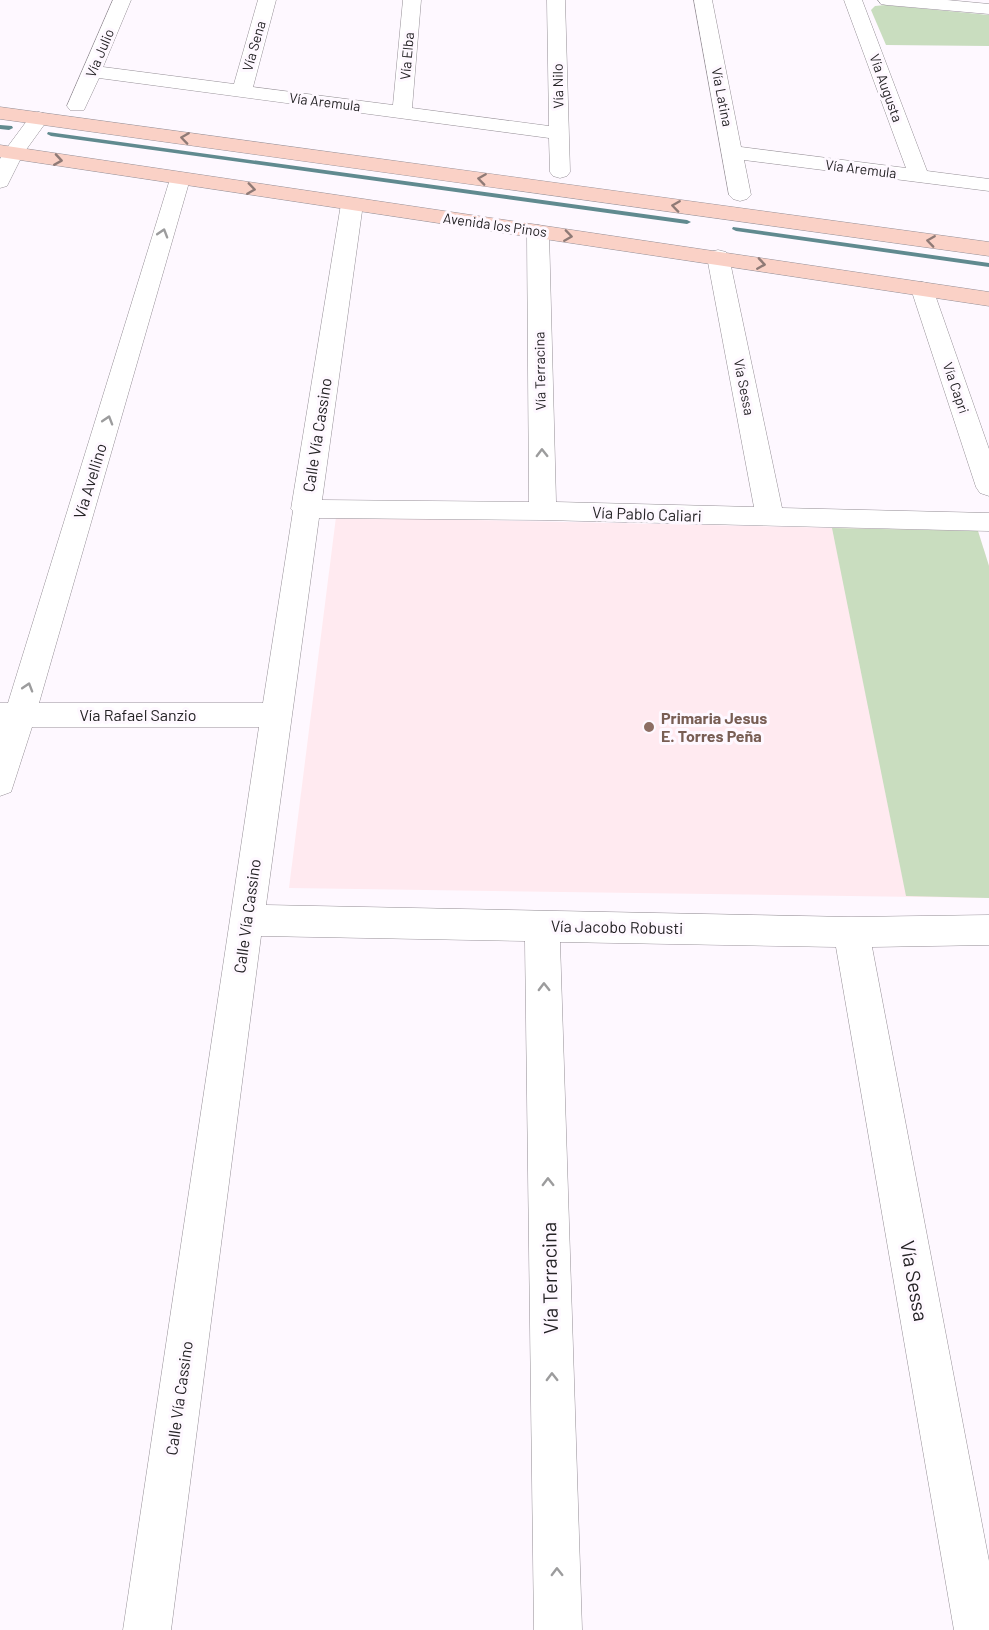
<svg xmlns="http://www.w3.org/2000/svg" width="989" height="1630" font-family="Barlow,sans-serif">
<rect width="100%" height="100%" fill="#fef8ff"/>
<polygon fill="#ffeaf0" points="336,517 978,531 989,566 989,898 289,888"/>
<g fill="#c9ddbf">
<polygon points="885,5 989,15 989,46 886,45 871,10 875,6"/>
<polygon points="832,528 978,531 989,566 989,898 906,896"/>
</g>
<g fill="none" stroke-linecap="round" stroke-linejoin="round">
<g fill="#608a8f" fill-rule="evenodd">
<polygon points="0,125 12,126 13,128 9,130 0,129"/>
<polygon points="48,132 687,220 691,222 687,224 51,136 47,134"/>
<polygon points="733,227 989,263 989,267 736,231 732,229"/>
</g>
<g stroke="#958f96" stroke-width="1">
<g id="street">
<polygon points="113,0 131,0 103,67 234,84 258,0 276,0 253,87 393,105 403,0 421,0 412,108 549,126 547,0 565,0 570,172 567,176 560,178 553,176 550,172 549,138 99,78 84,110 70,110 67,106"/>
<polygon points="694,0 712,0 741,147 906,168 844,0 862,0 927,171 989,179 989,191 744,160 751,195 747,199 740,201 733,199 729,195"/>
<polygon points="878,0 947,0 989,4 989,14 887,5 881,4"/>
<polygon points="39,112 46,114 49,118 23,154 7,186 0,188 0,159 3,153 32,114"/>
<polygon points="180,173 187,175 190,179 39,703 263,703 293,511 291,509 341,204 344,199 352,198 360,199 363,204 322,500 529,502 527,232 530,227 538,225 546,227 549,232 556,502 754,507 707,257 710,252 718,250 726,252 729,257 782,508 989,513 989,531 543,520 319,518 266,905 851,917 989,915 989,945 872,947 989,1561 989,1630 954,1630 836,947 560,942 582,1630 534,1630 525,941 261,936 171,1630 123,1630 259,727 32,727 11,792 0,796 0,703 8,703 170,179 173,175"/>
<polygon points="922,282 930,284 933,289 989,449 989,496 980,493 976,487 911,289 914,284"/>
</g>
</g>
<g stroke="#958f96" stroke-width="1">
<g id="secondary">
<polygon points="0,107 989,242 989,256 0,119"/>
<polygon points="0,145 989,292 989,306 0,157"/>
</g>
</g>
<use href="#street" fill="#fff" fill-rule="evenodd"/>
<use href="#secondary" fill="#fad1c6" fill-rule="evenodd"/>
</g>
<defs><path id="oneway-chevron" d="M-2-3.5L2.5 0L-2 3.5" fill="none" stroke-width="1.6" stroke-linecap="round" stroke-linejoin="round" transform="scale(1.5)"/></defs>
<g stroke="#8f7a76">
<use href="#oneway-chevron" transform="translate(185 138) rotate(-172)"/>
<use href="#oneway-chevron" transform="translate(58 160) rotate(9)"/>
<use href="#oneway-chevron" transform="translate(482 179) rotate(-172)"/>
<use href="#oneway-chevron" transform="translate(251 189) rotate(8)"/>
<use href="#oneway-chevron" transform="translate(676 206) rotate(-172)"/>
<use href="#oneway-chevron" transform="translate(568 236) rotate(8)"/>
<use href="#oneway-chevron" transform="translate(931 241) rotate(-172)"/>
<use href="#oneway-chevron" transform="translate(761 264) rotate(9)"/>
</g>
<g stroke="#9c9c9d">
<use href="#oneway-chevron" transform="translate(163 233) rotate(-73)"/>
<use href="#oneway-chevron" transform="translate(108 420) rotate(-73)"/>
<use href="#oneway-chevron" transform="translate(542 453) rotate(-91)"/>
<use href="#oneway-chevron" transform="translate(28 687) rotate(-73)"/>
<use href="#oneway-chevron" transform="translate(544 987) rotate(-91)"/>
<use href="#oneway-chevron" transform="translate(548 1182) rotate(-91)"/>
<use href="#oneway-chevron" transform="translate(552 1377) rotate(-91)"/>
<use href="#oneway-chevron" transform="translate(557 1572) rotate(-91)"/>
</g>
<circle fill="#8d6e63" stroke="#fef8ff" stroke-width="2" cx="649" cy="727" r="6"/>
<g text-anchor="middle" stroke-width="6" stroke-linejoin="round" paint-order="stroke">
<g font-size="14" fill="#242225" stroke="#fef8ff">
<text transform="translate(254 46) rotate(-74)" y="5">Vía Sena</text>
<text transform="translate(100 53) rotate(-67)" y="5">Vía Julio</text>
<text transform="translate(407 56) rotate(-85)" y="5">Vía Elba</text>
<text transform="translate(558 86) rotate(-91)" y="5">Vía Nilo</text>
<text transform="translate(886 88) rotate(70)" y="5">Vía Augusta</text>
<text transform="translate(722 97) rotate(79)" y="5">Vía Latina</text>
<text transform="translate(325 102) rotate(7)" y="5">Vía Aremula</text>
<text transform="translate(861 169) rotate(7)" y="5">Vía Aremula</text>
<text transform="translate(495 225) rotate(8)" y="5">Avenida los Pinos</text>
<text transform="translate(540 371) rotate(-91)" y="5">Vía Terracina</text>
<text transform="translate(744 387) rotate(79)" y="5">Vía Sessa</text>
<text transform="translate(956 388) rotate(71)" y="5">Vía Capri</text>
</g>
<g font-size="16" fill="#242225" stroke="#fef8ff">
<text transform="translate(317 435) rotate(-81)" y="6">Calle Vía Cassino</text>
<text transform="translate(90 481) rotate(-73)" y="6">Vía Avellino</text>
<text transform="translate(647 514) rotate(2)" y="6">Vía Pablo Caliari</text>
<text x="138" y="721">Vía Rafael Sanzio</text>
<text transform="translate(247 916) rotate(-82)" y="6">Calle Vía Cassino</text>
<text transform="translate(617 927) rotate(1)" y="6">Vía Jacobo Robusti</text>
<text transform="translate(179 1398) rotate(-82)" y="6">Calle Vía Cassino</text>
</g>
<g font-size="16" font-weight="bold" fill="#785e54" stroke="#fef8ff" text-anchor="start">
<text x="661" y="724">Primaria Jesus<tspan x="661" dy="18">E. Torres Peña</tspan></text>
</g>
<g font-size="20" fill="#242225" stroke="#fef8ff">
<text transform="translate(550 1278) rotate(-91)" y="7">Vía Terracina</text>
<text transform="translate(914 1281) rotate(80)" y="7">Vía Sessa</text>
</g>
</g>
</svg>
